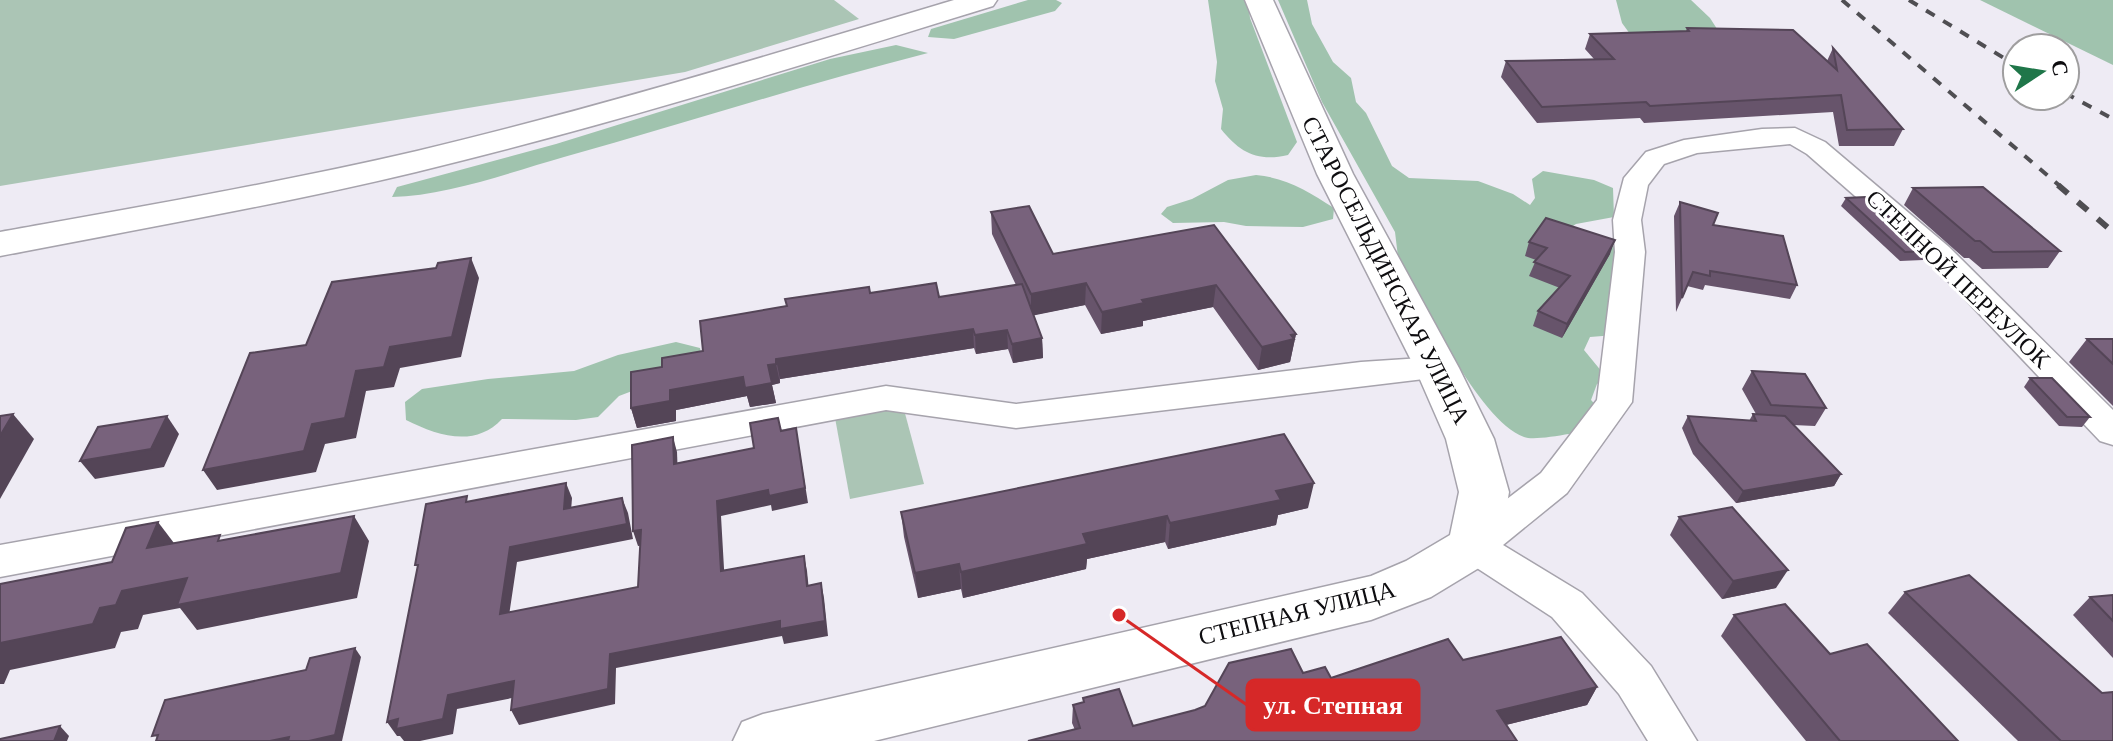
<svg xmlns="http://www.w3.org/2000/svg" width="2113" height="741" font-family="'Times New Roman',serif">
<rect width="100%" height="100%" fill="#eeebf4"/>
<g fill="#abc5b5">
<polygon points="0,0 834,0 859,19 685,72 0,186"/>
<polygon points="903,406 924,484 850,499 835,418"/>
</g>
<g fill="#a0c3ae">
<polygon points="1028,0 1056,0 1062,3 1055,11 954,39 928,37 931,29"/>
<path d="M1208 0H1248L1250 18 1297 142 1288 155C1258 162 1240 153 1221 129L1223 109 1215 81 1217 62Z"/>
<path d="M1278 0H1307L1312 24 1333 62 1351 78 1356 102 1366 113 1392 166 1409 178 1478 181 1513 194 1530 205 1535 198 1532 179 1543 171 1594 180 1613 188 1614 217 1576 224 1554 238 1594 241 1618 237 1615 335 1590 337 1584 350 1607 378 1597 384 1591 400 1610 420 1603 428C1586 430 1537 442 1524 437 1477 419 1424 302 1398 257L1395 232 1322 102Z"/>
<polygon points="1616,0 1691,0 1710,18 1719,32 1630,34 1622,23"/>
<polygon points="1980,0 2113,0 2113,65"/>
<path d="M896 45 928 53C806 84 686 123 564 157 511 172 446 196 392 197L397 187 556 144 830 59Z"/>
<path d="M1256 175C1287 178 1308 191 1334 208L1333 219 1303 227 1246 226 1224 222 1173 223 1161 214 1167 207 1192 199 1228 180Z"/>
<path d="M676 342 700 348 703 364 619 396 598 417 576 420 502 419C475 448 438 436 406 420L405 402 422 389 488 379 574 371 618 355Z"/>
</g>
<g fill="none" stroke-linecap="round" stroke-linejoin="round">
<g stroke="#a6a3ac" stroke-width="3">
<g id="street">
<polygon points="1795,128 1825,142 1949,247 2113,410 2113,445 2100,441 1927,259 1807,154 1790,144 1697,153 1664,164 1648,185 1641,220 1645,252 1632,402 1567,493 1503,545 1582,593 1651,666 1697,741 1648,741 1619,694 1552,617 1460,557 1454,546 1460,535 1541,473 1597,400 1615,252 1613,220 1624,178 1646,152 1684,140 1762,129"/>
<polygon points="1437,357 1449,360 1454,368 1449,376 1016,428 886,410 0,577 0,545 886,386 1016,404 1361,362"/>
</g>
</g>
<g stroke="#a6a3ac" stroke-width="3">
<g id="secondary">
<path d="M954 0H997L993 6C802 65 611 125 416 172 278 205 139 229 0 256V232C139 207 279 183 417 151 598 108 776 53 954 0Z"/>
<polygon points="1245,0 1273,0 1353,174 1459,368 1494,439 1509,492 1500,546 1492,560 1431,597 1371,620 874,741 733,741 742,722 763,714 1371,576 1406,561 1450,535 1459,492 1446,439 1415,368 1317,174"/>
</g>
</g>
<use href="#street" fill="#fff" fill-rule="evenodd"/>
<use href="#secondary" fill="#fff" fill-rule="evenodd"/>
<g stroke="#4f4e52" stroke-width="4" stroke-dasharray="10 10" stroke-linecap="butt">
<polyline points="1842,0 2061,187"/>
<polyline points="1909,0 2017,66"/>
<polyline points="2065,93 2113,119"/>
</g>
<polyline stroke="#4f4e52" stroke-width="6" stroke-dasharray="13 13" stroke-linecap="butt" points="2058,185 2113,232"/>
</g>
<g fill="#67546b">
<polygon points="1687,28 1827,61 1833,48 1903,129 1894,146 1839,146 1833,112 1644,123 1640,118 1537,123 1501,77 1506,61 1594,59 1585,49 1590,34 1686,31"/>
<polygon points="1913,188 2060,251 2048,268 1982,269 1969,258 1964,258 1904,205"/>
<polygon points="1846,198 1929,251 1923,260 1900,261 1841,206"/>
<polygon points="1680,202 1797,285 1790,299 1705,285 1703,290 1687,286 1676,312 1674,216"/>
<polygon points="991,212 1053,254 1214,225 1296,334 1290,362 1258,370 1213,307 1143,321 1143,326 1101,334 1085,305 1033,315 1042,338 1043,358 1013,363 1008,349 976,354 974,348 780,379 780,383 772,385 776,403 750,407 747,396 676,410 676,421 637,428 631,408 662,367 703,351 939,297 1016,285 992,234"/>
<polygon points="1529,242 1610,254 1562,338 1533,326 1538,311 1560,288 1529,276 1536,260 1525,256"/>
<polygon points="2087,339 2113,339 2113,406 2069,362"/>
<polygon points="1752,371 1826,408 1815,426 1793,425 1841,474 1834,486 1736,503 1693,454 1682,428 1688,416 1749,421 1753,414 1756,414 1742,389"/>
<polygon points="2030,378 2090,417 2082,427 2059,426 2024,387"/>
<polygon points="1308,508 1278,515 1276,525 1168,549 1165,542 1087,559 1086,569 1010,587 963,598 961,589 918,598 904,537 901,512"/>
<polygon points="1679,517 1776,588 1722,599 1670,535"/>
<polygon points="1905,592 2102,693 2113,741 2018,741 1888,613"/>
<polygon points="2113,595 2113,658 2073,615 2090,597"/>
<polygon points="1734,615 1830,654 1958,741 1806,741 1721,636"/>
<polygon points="1463,660 1597,687 1587,705 1506,725 1075,730 1072,723 1073,705 1083,703 1083,698 1133,726 1195,710 1303,673 1331,678"/>
</g>
<g fill="#544557">
<polygon points="1615,240 1610,254 1562,338 1567,324"/>
<polygon points="471,258 479,278 461,357 400,368 394,387 366,391 356,438 325,444 316,472 217,490 203,470 312,424 356,371 390,347"/>
<polygon points="1086,283 1085,305 1031,316 1031,294"/>
<polygon points="1216,285 1213,307 1143,321 1143,326 1101,334 1102,312 1142,300"/>
<polygon points="973,329 974,348 780,379 776,359"/>
<polygon points="1007,330 1008,349 976,354 975,335"/>
<polygon points="1296,334 1290,362 1258,370 1262,347"/>
<polygon points="1042,338 1043,358 1013,363 1012,344"/>
<polygon points="776,364 780,383 772,385 776,403 750,407 747,396 676,410 676,421 637,428 631,408 670,390"/>
<polygon points="13,414 34,439 0,499 0,436"/>
<polygon points="167,416 179,434 164,467 95,479 80,461"/>
<polygon points="796,428 808,503 772,511 771,505 721,516 725,586 721,571 717,501"/>
<polygon points="673,437 677,452 678,479 674,464"/>
<polygon points="1841,474 1834,486 1736,503 1743,491"/>
<polygon points="566,483 572,498 570,524 564,509"/>
<polygon points="1314,483 1308,508 1278,515 1276,525 1168,549 1170,523 1276,491"/>
<polygon points="622,498 628,513 633,539 517,562 507,629 500,614 510,547"/>
<polygon points="354,516 369,541 357,598 197,630 180,608 143,615 138,629 121,632 115,648 10,670 4,684 0,684 0,643 122,591"/>
<polygon points="1167,516 1165,542 1087,559 1086,569 963,598 961,572 1083,534"/>
<polygon points="158,522 177,547 147,548"/>
<polygon points="641,530 646,545 638,546 633,531"/>
<polygon points="804,556 807,571 810,601 807,586"/>
<polygon points="959,564 961,589 918,598 915,573"/>
<polygon points="1788,570 1776,588 1722,599 1733,581"/>
<polygon points="821,583 824,598 828,636 784,644 782,636 616,668 615,704 519,725 511,710 610,654"/>
<polygon points="355,648 361,657 342,741 309,741"/>
<polygon points="514,681 522,696 457,709 453,734 420,741 404,741 400,736 397,736 387,722 398,719 448,695"/>
<polygon points="1597,687 1587,705 1489,729 1497,711"/>
<polygon points="60,726 69,736 67,741 54,741"/>
<polygon points="289,737 292,741 270,741"/>
</g>
<g fill="#78627c" stroke="#544557" stroke-width="2">
<polygon points="1687,28 1793,30 1837,70 1833,48 1903,129 1847,130 1841,95 1650,106 1646,102 1542,107 1506,61 1614,59 1590,34 1689,31"/>
<polygon points="1983,187 2060,251 1993,252 1980,241 1975,241 1913,188"/>
<polygon points="1866,197 1929,251 1905,252 1846,198"/>
<polygon points="1680,202 1718,213 1713,225 1783,236 1797,285 1710,271 1710,276 1693,272 1682,298"/>
<polygon points="1029,206 1053,254 1214,225 1296,334 1291,335 1294,339 1262,347 1216,285 1142,300 1144,303 1102,312 1086,283 1031,294 991,212"/>
<polygon points="1546,218 1615,240 1567,324 1538,311 1570,276 1534,262 1547,248 1529,242"/>
<polygon points="471,258 452,337 390,347 384,367 356,371 345,418 312,424 304,451 203,470 250,353 306,345 332,282 436,268 438,263"/>
<polygon points="936,283 939,297 1022,284 1042,338 1012,344 1007,330 975,335 973,329 776,359 776,364 768,365 772,383 745,388 743,377 670,390 670,401 631,408 631,372 662,367 662,358 703,351 700,321 787,306 785,299 869,287 870,293"/>
<polygon points="2087,339 2113,339 2113,364"/>
<polygon points="1752,371 1805,374 1826,408 1771,405"/>
<polygon points="2030,378 2052,378 2090,417 2067,417"/>
<polygon points="13,414 0,436 0,416"/>
<polygon points="1753,414 1785,416 1841,474 1743,491 1699,442 1688,416 1756,421"/>
<polygon points="167,416 151,449 80,461 98,427"/>
<polygon points="778,418 781,431 796,428 805,488 769,496 768,490 717,501 721,571 804,556 807,586 821,583 825,621 780,629 780,621 610,654 608,689 511,710 514,681 448,695 443,719 396,729 398,719 387,722 418,565 415,565 426,504 467,496 466,502 566,483 564,509 622,498 627,524 510,547 500,614 638,587 641,530 633,531 632,445 673,437 674,464 754,448 750,423"/>
<polygon points="1284,434 1314,483 1276,491 1281,500 1170,523 1167,516 1083,534 1087,544 961,572 959,564 915,573 901,512"/>
<polygon points="1732,507 1788,570 1733,581 1679,517"/>
<polygon points="354,516 341,573 177,605 187,578 122,591 116,605 100,608 93,624 0,643 0,584 112,562 126,528 158,522 147,548 220,535 218,541"/>
<polygon points="1969,575 2102,693 2113,692 2113,741 2061,741 1905,592"/>
<polygon points="2113,595 2113,621 2090,597"/>
<polygon points="1785,604 1830,654 1867,644 1958,741 1840,741 1734,615"/>
<polygon points="1561,637 1597,687 1497,711 1517,741 1028,741 1080,728 1073,705 1084,702 1083,698 1119,689 1133,726 1195,710 1205,706 1229,663 1291,649 1303,673 1325,667 1331,678 1448,639 1463,660"/>
<polygon points="355,648 335,735 309,741 288,741 289,737 270,741 156,741 158,735 152,736 165,700 306,670 310,658"/>
<polygon points="60,726 54,741 0,741 0,739"/>
</g>
<g text-anchor="middle" stroke-width="6" stroke-linejoin="round" paint-order="stroke">
<g font-size="24" fill="#0e0d10" stroke="#fff">
<text transform="translate(1386 270) rotate(63)" y="8">СТАРОСЕЛЬДИНСКАЯ УЛИЦА</text>
<text transform="translate(1958 279) rotate(44)" y="8">СТЕПНОЙ ПЕРЕУЛОК</text>
<text transform="translate(1297 613) rotate(-14)" y="8">СТЕПНАЯ УЛИЦА</text>
</g>
</g>
<path fill="none" stroke="#d62828" stroke-width="3" d="M1119 615L1247 705"/>
<circle fill="#d62828" stroke="#fff" stroke-width="3" cx="1119" cy="615" r="8"/>
<rect fill="#d62828" stroke="#d62828" stroke-width="3" x="1247" y="680" width="172" height="50" rx="8"/>
<g font-size="26" text-anchor="middle" font-weight="bold" fill="#fff">
<text x="1333" y="714">ул. Степная</text>
</g>
<g transform="translate(2041 72) rotate(78)"><circle r="38" fill="#ffffff" stroke="#9f9e9f" stroke-width="2"/>
<path d="M0-6L14 30L0 20L-14 30Z" fill="#1f7649"/>
<text y="-12" font-size="22" font-weight="bold" text-anchor="middle" fill="#0e0d10">С</text>
</g>
</svg>
